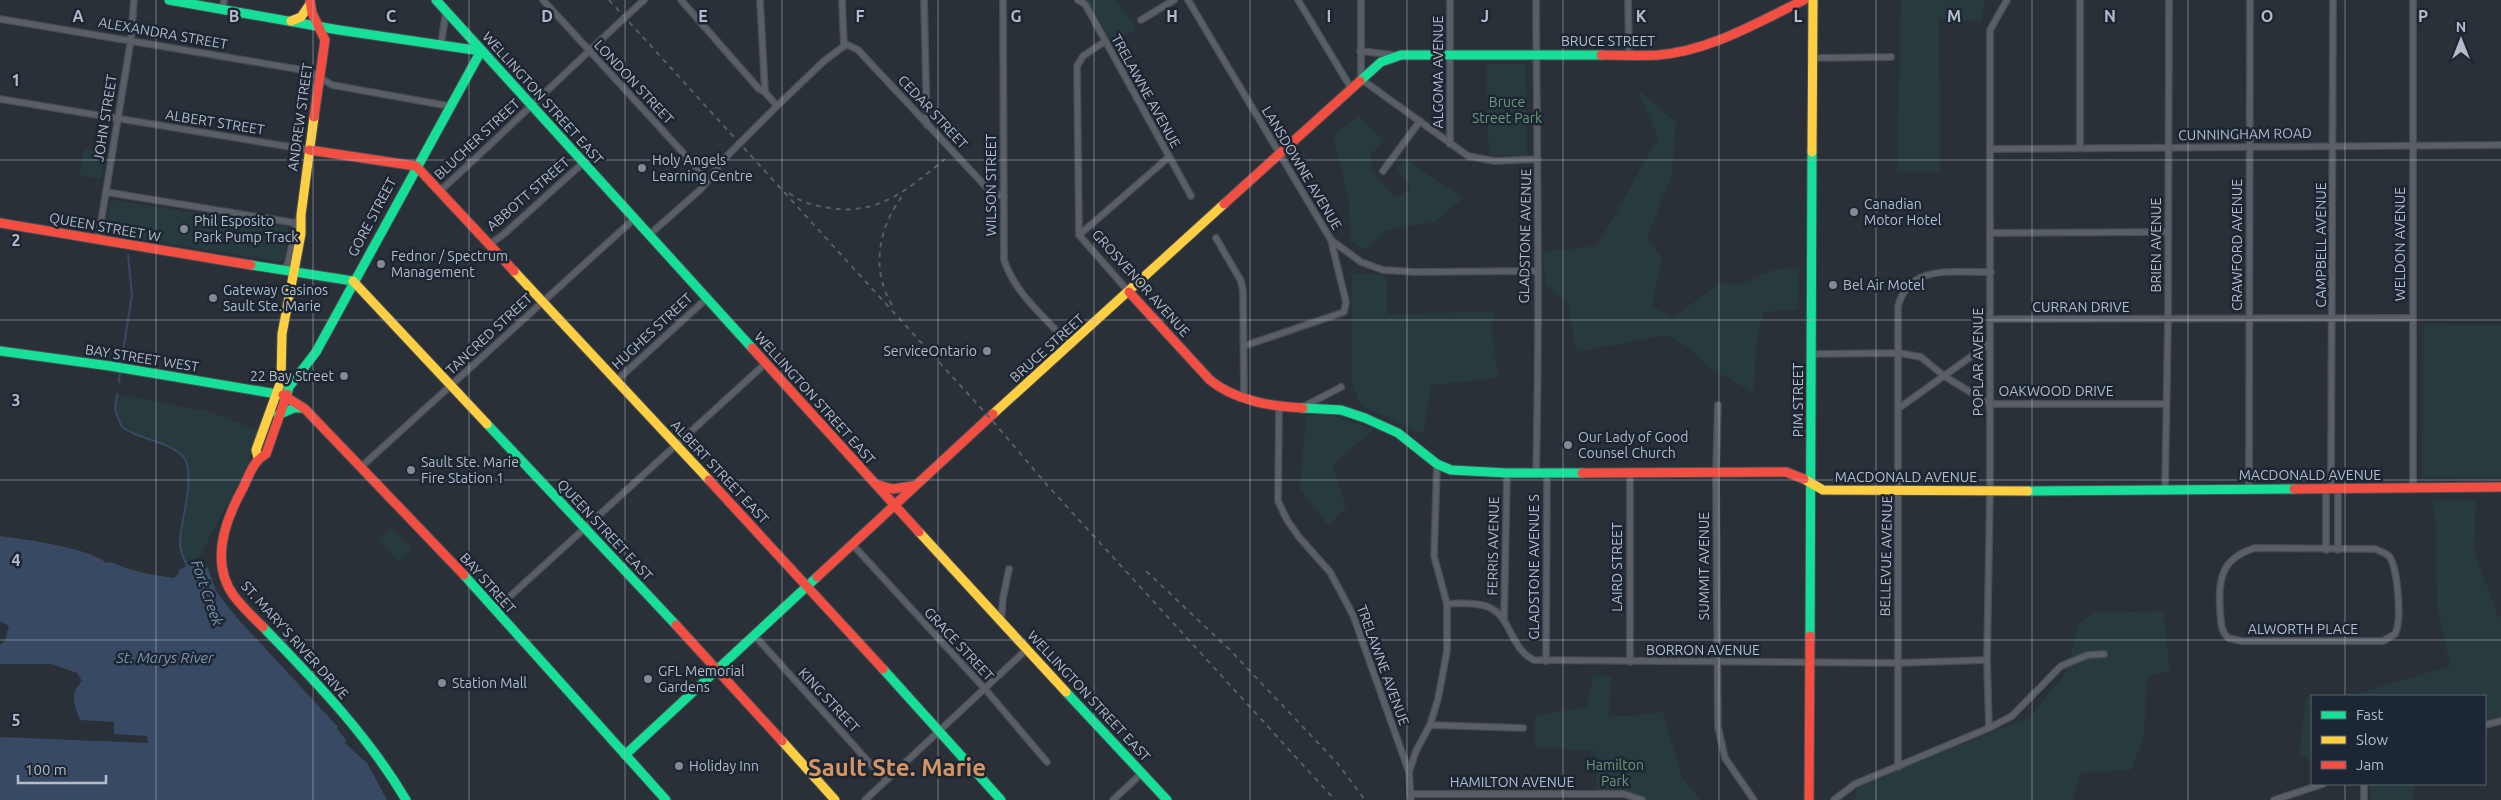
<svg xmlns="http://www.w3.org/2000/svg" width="2501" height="800" font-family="Ubuntu,sans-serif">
<rect width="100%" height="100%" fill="#2a3038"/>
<g fill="#273a3e">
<polygon points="1086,0 1116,0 1137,29 1112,44 1094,10"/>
<polygon points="1901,0 1985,0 1982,22 1939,18 1940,172 1897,173"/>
<polygon points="1486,64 1525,64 1527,155 1489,155"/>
<polygon points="1637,89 1676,122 1672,174 1647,238 1662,258 1652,307 1674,317 1720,283 1740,284 1776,269 1799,268 1799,309 1764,312 1758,334 1753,392 1706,366 1690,348 1666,335 1576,352 1568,303 1546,285 1542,252 1597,246 1658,138"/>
<polygon points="1358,116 1383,141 1371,154 1372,171 1395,198 1412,188 1397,169 1405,159 1464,198 1435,222 1387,230 1366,250 1351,242 1348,195 1333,135"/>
<polygon points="84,149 105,152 101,179 80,176"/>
<polygon points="114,200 288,227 285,259 281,262 111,234 106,229 110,202"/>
<polygon points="1352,273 1387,276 1387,314 1495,312 1491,329 1499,378 1431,385 1423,434 1360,405 1352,383"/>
<polygon points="2424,324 2501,325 2501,478 2422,477"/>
<path d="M117 394 211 412 258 430 247 468 199 557 185 563C166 539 201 482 184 457 171 439 139 440 122 427L115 410Z"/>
<polygon points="1316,411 1374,429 1332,465 1346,507 1328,526 1300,488 1306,418"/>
<polygon points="2476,500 2474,552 2498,616 2501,617 2501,718 2485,720 2485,696 2349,696 2450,666 2437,603 2435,513 2432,501"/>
<polygon points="392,527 412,549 399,561 379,540"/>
<polygon points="2163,611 2170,671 2147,677 2144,736 2131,770 2081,773 2073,799 2068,800 1856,800 1856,787 2030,717 2066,672 2078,625 2092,613"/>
<polygon points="1593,675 1611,676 1609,716 1637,716 1662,711 1682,777 1700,800 1645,800 1635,793 1597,791 1596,751 1535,747 1535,716 1587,707"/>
<polygon points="2306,698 2312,699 2312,762 2299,754"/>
<rect x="2371" y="784" width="42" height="16"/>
</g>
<path fill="#384963" d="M0 536C23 539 91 548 106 563L111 562C131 571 152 575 174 578L179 573V570L196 561 208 568 216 591 237 618 338 727 337 729 346 740 345 743 367 763 387 800H0V737L148 743 147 736 114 734V722L80 720C74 703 69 695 82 681L77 673 51 664H0V645L5 641 9 626 0 621Z"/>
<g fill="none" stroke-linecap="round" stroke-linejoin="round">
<g stroke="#384963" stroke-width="2">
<polyline points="121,364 132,295 128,255"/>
<polyline points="119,382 120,372"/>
<path d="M117 394 115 410 122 427C140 440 165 440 182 455 198 471 180 522 180 543 180 553 184 559 188 568"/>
</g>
<g stroke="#484c53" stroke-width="8">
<g id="street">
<polyline points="543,0 708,180"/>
<polyline points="681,0 759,89 765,92 777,106"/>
<polyline points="760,0 765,92"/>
<polyline points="842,0 844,46"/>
<polyline points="924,0 927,125"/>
<path d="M1003 0 1004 260C1016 296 1047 318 1070 346"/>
<polyline points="1078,0 1085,4 1191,196"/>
<polyline points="1188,0 1331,240 1361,262 1383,270 1415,272 1538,271"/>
<polyline points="1298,0 1351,88"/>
<polyline points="1361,0 1361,79 1468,156 1495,161 1538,159"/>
<polyline points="1628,0 1629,54"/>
<polyline points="223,9 224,0"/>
<polyline points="0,19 309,71 332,85 449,106"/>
<polyline points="1141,20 1174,0"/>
<polyline points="1104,42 1083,56 1077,66 1079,235 1129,292"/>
<polyline points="441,45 446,11"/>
<polyline points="844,46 848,45 858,50 989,190 1004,197"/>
<polyline points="1360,51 1395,55"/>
<polyline points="1812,58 1891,57"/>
<polyline points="0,99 309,150"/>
<polyline points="1450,144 1450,0"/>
<polyline points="2080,148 2080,0"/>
<polyline points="1990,149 2501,145"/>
<polyline points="1383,171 1420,121"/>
<path d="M440 191C509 128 575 63 644 0"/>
<polyline points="106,192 296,223"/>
<polyline points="1990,233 2168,232"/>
<polyline points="649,235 701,189 723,160 777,106 824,61 844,46"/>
<polyline points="1079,235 1169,157"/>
<polyline points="1216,238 1241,281 1243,291 1244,397"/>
<polyline points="98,240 131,39 134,0"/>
<polyline points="490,244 504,234 584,162"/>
<polyline points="283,271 288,263 297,221"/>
<polyline points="1991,319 2412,318"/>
<polyline points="1244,346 1344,312 1346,302 1331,240"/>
<polyline points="1812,354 1899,353 1921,357 1944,376 1990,404 2165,404"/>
<polyline points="615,382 706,299"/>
<polyline points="1718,405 1716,473 1718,727 1725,758 1754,800"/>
<polyline points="1279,407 1278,501 1287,520 1299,537 1330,572 1353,615 1409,772"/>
<polyline points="1303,407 1341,387"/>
<polyline points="1899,408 1990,343"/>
<polyline points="361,467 634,219"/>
<polyline points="1630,472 1630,662"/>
<path d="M1536 473C1540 315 1537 158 1536 0"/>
<polyline points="2413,488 2413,0"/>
<polyline points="2249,489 2250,0"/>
<polyline points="2331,489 2333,0"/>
<polyline points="2338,489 2338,550"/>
<polyline points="2326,490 2326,550"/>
<polyline points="2165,491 2168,319 2169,0"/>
<polyline points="852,544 985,689 1047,762"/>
<path d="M2255 548 2375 549C2379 551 2386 553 2389 556 2398 568 2402 621 2395 634L2383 641H2242L2228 638C2220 630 2221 620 2220 609 2218 578 2222 558 2255 548Z"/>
<path d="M1447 604C1458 603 1471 603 1482 605 1512 611 1508 648 1534 660L1897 663 1987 660"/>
<polyline points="495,610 766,363"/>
<polyline points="1504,620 1507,473"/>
<polyline points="1001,622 1003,598 1009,569"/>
<polyline points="755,636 876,770 887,779"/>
<polyline points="1546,661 1547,472"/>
<polyline points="1430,725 1523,728"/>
<polyline points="2485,725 2501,721"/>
<polyline points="1989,728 1987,660 1990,491 1990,30 2007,0"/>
<path d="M1898 767V306C1910 263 1954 273 1991 272"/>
<polyline points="2364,784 2364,800"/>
<polyline points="1410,794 1624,794 1642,800"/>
<polyline points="865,800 1027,649"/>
<polyline points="1113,800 1142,773"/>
<polyline points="1411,800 1409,772 1416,751 1430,725 1438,699 1447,651 1447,604 1434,556 1437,464"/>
<polyline points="1834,800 1855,784 1989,728 2012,716 2061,666 2088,655 2104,654"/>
<polyline points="2274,800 2323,784"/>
</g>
</g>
<g stroke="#484c53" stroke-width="11">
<g id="fast">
<polyline points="169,0 339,30 481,51"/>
<polyline points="436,0 752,348"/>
<polyline points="1360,81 1381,62 1401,55 1601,55"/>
<polyline points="251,265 353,281"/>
<polyline points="0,351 110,366 283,395"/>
<polyline points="287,394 289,387 316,352 481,51"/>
<polyline points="1303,408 1341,410 1365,418 1398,433 1437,464 1451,470 1507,473 1582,473"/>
<polyline points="278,415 294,408 303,408"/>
<polyline points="487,424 676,625"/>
<polyline points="2028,491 2294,489"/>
<polyline points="464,575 666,800"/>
<path d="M263 627C315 681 367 734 406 800"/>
<polyline points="1810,636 1812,152"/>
<polyline points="883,669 1001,800"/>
<polyline points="1066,692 1167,800"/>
<polyline points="625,755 817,577"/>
</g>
</g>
<g stroke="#484c53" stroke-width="11">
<g id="slow">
<polyline points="291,21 301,17 310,4"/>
<polyline points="1812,152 1813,0"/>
<polyline points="514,271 709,480"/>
<polyline points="353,281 487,424"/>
<polyline points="993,414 1224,204"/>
<polyline points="258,458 256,450 281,381 282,334 301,234 301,215 314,117"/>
<polyline points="1804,479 1823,490 2028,491"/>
<polyline points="919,532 1066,692"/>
<polyline points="782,741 835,800"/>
</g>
</g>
<g stroke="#484c53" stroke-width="11">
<g id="jam">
<polyline points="310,0 312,13 325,40 314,117"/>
<path d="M1601 55C1620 55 1639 56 1658 55 1710 51 1758 22 1804 0"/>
<polyline points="309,150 416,166 514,271"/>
<polyline points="1224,204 1360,81"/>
<polyline points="0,223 251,265"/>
<path d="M1129 292 1210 380C1234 400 1272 407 1303 408"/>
<polyline points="752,348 919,532"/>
<polyline points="283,395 305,409 464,575"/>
<polyline points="1582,473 1786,472 1804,479"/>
<polyline points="709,480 883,669"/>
<polyline points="878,485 893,489 912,486"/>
<polyline points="2294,489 2501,487"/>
<polyline points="817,577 993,414"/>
<polyline points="676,625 782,741"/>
<path d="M263 627C253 617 242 607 234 596 209 562 225 520 243 488 249 475 254 460 266 454L287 394"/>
<polyline points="1809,800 1810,636"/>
</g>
</g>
<use href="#street" stroke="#5a5e66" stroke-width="5.5"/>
<use href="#fast" stroke="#16e098" stroke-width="9"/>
<use href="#slow" stroke="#ffcf43" stroke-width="9"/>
<use href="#jam" stroke="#f24e42" stroke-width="9"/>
<g stroke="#595d64" stroke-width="2" stroke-dasharray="5 5" stroke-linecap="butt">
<polyline points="609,0 990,418 1048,486 1335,800"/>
<path d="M789 193C801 202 811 205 825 207 877 218 908 189 945 159"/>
<path d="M892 305C870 269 879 225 904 194"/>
<polyline points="1146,571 1230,650 1338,764 1365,800"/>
</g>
</g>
<path fill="none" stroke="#b4bcc9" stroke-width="1" stroke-opacity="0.55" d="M156 0V800M313 0V800M469 0V800M625 0V800M782 0V800M938 0V800M1094 0V800M1250 0V800M1407 0V800M1563 0V800M1719 0V800M1876 0V800M2032 0V800M2188 0V800M2345 0V696M0 160H2501M0 320H2501M0 480H2501M0 640H2501M2345 784V800"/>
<g fill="#848b96" stroke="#1d2633" stroke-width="2">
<circle cx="642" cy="168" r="5"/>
<circle cx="1854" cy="212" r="5"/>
<circle cx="184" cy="229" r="5"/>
<circle cx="381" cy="264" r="5"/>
<circle cx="1833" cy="285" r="5"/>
<circle cx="213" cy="298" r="5"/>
<circle cx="987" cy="351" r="5"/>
<circle cx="344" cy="376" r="5"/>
<circle cx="1568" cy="445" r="5"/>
<circle cx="411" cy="470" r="5"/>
<circle cx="648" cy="679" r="5"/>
<circle cx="442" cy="683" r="5"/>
<circle cx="679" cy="766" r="5"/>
</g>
<g text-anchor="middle" stroke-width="5" stroke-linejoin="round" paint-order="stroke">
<g font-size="14" fill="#b4bcc9" stroke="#1d2633">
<text transform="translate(163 33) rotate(10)" y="5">ALEXANDRA STREET</text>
<text x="1608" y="46">BRUCE STREET</text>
<text transform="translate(1438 72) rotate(-90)" y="5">ALGOMA AVENUE</text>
<text transform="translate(634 82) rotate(47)" y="5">LONDON STREET</text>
<text transform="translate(1146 91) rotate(61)" y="5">TRELAWNE AVENUE</text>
<text transform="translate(543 98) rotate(48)" y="5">WELLINGTON STREET EAST</text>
<text transform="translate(933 112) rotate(47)" y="5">CEDAR STREET</text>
<text transform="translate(300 117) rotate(-82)" y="5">ANDREW STREET</text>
<text transform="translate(105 118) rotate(-81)" y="5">JOHN STREET</text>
<text transform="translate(215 122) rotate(9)" y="5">ALBERT STREET</text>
<text transform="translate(2245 134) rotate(-1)" y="5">CUNNINGHAM ROAD</text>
<text transform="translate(477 139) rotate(-43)" y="5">BLUCHER STREET</text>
<text transform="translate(1302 168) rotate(59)" y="5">LANSDOWNE AVENUE</text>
<text transform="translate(991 185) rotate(-90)" y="5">WILSON STREET</text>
<text transform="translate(528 194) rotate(-41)" y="5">ABBOTT STREET</text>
<text transform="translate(372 217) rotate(-62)" y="5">GORE STREET</text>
<text transform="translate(105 227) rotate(10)" y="5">QUEEN STREET W</text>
<text transform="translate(1525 236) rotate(-89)" y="5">GLADSTONE AVENUE</text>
<text transform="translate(2400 244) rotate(-90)" y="5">WELDON AVENUE</text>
<text transform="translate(2156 245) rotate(-90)" y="5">BRIEN AVENUE</text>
<text transform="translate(2237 245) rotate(-90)" y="5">CRAWFORD AVENUE</text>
<text transform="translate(2321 245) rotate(-90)" y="5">CAMPBELL AVENUE</text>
<text transform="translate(1141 283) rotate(48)" y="5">GROSVENOR AVENUE</text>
<text x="2081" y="312">CURRAN DRIVE</text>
<text transform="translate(652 331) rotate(-43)" y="5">HUGHES STREET</text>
<text transform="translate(489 334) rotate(-43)" y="5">TANCRED STREET</text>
<text transform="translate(1047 348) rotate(-42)" y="5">BRUCE STREET</text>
<text transform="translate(142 358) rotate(9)" y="5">BAY STREET WEST</text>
<text transform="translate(1978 362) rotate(-90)" y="5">POPLAR AVENUE</text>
<text x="2056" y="396">OAKWOOD DRIVE</text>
<text transform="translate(815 398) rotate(48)" y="5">WELLINGTON STREET EAST</text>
<text transform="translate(1798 400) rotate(-90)" y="5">PIM STREET</text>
<text transform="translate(720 472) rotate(47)" y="5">ALBERT STREET EAST</text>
<text x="2310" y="480">MACDONALD AVENUE</text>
<text x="1906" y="482">MACDONALD AVENUE</text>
<text transform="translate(605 530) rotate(47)" y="5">QUEEN STREET EAST</text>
<text transform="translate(1493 546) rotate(-89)" y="5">FERRIS AVENUE</text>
<text transform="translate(1886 556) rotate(-89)" y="5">BELLEVUE AVENUE</text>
<text transform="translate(1704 566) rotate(-90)" y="5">SUMMIT AVENUE</text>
<text transform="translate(1534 567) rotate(-90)" y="5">GLADSTONE AVENUE S</text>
<text transform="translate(1617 567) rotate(-90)" y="5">LAIRD STREET</text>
<text transform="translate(488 583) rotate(48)" y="5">BAY STREET</text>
<text x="2303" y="634">ALWORTH PLACE</text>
<text transform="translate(295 640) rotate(48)" y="5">ST. MARY'S RIVER DRIVE</text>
<text transform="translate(959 644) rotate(47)" y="5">GRACE STREET</text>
<text x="1703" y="655">BORRON AVENUE</text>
<text transform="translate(1383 665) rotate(70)" y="5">TRELAWNE AVENUE</text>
<text transform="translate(1089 696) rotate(47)" y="5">WELLINGTON STREET EAST</text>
<text transform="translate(829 700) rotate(47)" y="5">KING STREET</text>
<text x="1512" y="787">HAMILTON AVENUE</text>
</g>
<g font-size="14" fill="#6b9a76" stroke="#1d2633">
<text x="1507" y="107">Bruce<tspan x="1507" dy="16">Street Park</tspan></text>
<text x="1615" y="770">Hamilton<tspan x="1615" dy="16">Park</tspan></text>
</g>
<g font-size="14" fill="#b4bcc9" stroke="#1d2633" text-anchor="start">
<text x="652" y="165">Holy Angels<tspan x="652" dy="16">Learning Centre</tspan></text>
<text x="1864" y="209">Canadian<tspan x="1864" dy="16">Motor Hotel</tspan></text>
<text x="194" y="226">Phil Esposito<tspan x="194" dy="16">Park Pump Track</tspan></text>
<text x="391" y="261">Fednor / Spectrum<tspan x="391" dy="16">Management</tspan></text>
<text x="1843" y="290">Bel Air Motel</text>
<text x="223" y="295">Gateway Casinos<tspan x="223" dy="16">Sault Ste. Marie</tspan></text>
<text x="977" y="356" text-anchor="end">ServiceOntario</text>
<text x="334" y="381" text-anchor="end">22 Bay Street</text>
<text x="1578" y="442">Our Lady of Good<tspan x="1578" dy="16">Counsel Church</tspan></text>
<text x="421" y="467">Sault Ste. Marie<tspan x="421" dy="16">Fire Station 1</tspan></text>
<text x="658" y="676">GFL Memorial<tspan x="658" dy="16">Gardens</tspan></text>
<text x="452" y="688">Station Mall</text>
<text x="689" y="771">Holiday Inn</text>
</g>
<g font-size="15" font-style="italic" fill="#7c92b1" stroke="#1d2633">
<text transform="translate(207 593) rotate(71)" y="5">Fort Creek</text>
<text x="165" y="663">St. Marys River</text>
</g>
<g font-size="24" font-weight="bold" fill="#d59563" stroke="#1d2633">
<text x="897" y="776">Sault Ste. Marie</text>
</g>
</g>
<g font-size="16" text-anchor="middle" font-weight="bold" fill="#b4bcc9" stroke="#1d2633" stroke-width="5" stroke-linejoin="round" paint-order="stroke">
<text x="78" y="22">A</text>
<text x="234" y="22">B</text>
<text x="391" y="22">C</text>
<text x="547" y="22">D</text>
<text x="703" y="22">E</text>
<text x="860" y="22">F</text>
<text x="1016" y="22">G</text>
<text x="1172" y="22">H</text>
<text x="1329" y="22">I</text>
<text x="1485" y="22">J</text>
<text x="1641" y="22">K</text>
<text x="1798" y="22">L</text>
<text x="1954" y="22">M</text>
<text x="2110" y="22">N</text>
<text x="2267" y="22">O</text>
<text x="2423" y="22">P</text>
<text x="16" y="86">1</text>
<text x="16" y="246">2</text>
<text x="16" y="406">3</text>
<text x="16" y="566">4</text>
<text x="16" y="726">5</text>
</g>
<rect x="2311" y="695" width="175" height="90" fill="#1d2633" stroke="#59626f"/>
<rect x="2321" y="711" width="25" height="8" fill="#16e098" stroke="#59626f"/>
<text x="2356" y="720" font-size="15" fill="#b4bcc9">Fast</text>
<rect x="2321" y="736" width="25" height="8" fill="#ffcf43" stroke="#59626f"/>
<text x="2356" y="745" font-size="15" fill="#b4bcc9">Slow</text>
<rect x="2321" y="761" width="25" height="8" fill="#f24e42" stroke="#59626f"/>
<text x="2356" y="770" font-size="15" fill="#b4bcc9">Jam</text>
<g transform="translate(2461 40)" stroke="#1d2633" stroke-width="4" paint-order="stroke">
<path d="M0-4L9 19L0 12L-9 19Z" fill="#b4bcc9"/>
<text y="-8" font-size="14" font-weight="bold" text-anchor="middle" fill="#b4bcc9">N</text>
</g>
<path d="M18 775v8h88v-8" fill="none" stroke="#b4bcc9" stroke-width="2.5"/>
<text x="25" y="775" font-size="15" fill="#b4bcc9" stroke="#1d2633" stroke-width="4" paint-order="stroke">100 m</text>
</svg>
